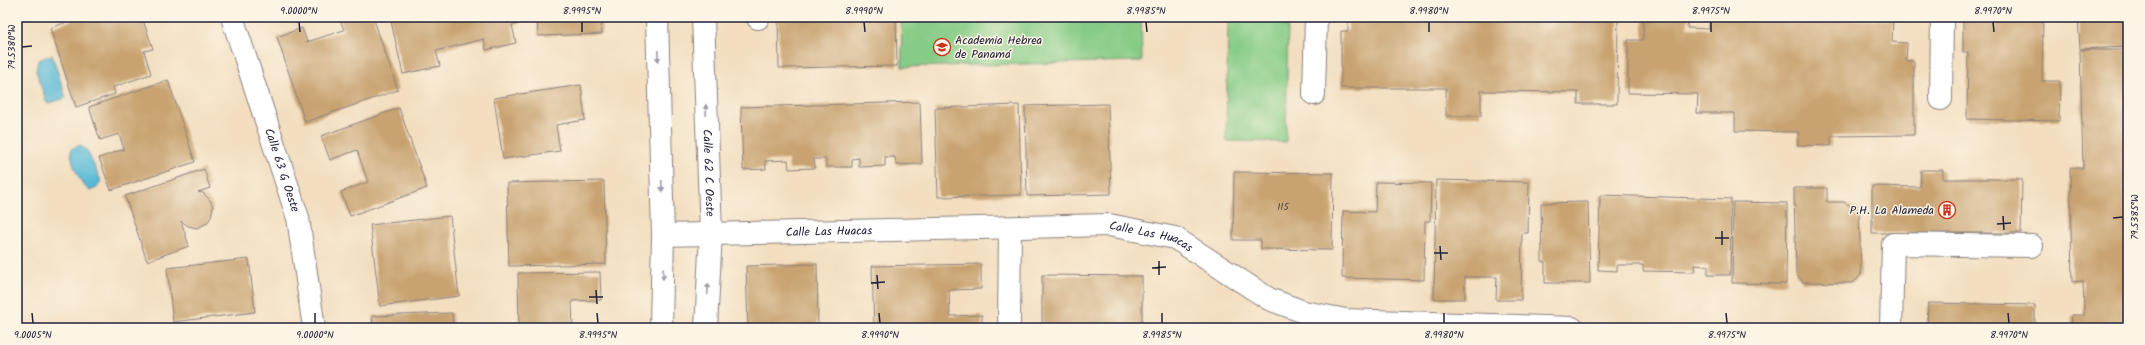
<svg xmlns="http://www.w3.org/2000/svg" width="2145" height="345" font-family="Kalam,sans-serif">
<rect width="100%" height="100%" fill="#fcf5e5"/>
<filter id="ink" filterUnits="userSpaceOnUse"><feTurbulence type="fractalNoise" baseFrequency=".025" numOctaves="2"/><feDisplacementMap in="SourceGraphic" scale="8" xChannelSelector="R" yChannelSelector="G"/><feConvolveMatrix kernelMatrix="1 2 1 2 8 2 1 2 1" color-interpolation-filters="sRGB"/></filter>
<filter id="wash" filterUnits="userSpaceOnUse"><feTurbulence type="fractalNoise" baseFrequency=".012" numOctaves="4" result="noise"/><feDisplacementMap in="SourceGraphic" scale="16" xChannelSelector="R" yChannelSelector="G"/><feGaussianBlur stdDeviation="0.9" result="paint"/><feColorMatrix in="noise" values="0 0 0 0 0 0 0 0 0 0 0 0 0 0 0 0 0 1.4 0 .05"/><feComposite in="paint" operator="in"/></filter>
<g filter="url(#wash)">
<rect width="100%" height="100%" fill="#f3dec0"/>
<g fill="#87cc86" stroke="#547760">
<polygon points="901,17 1141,17 1142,61 902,67"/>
<polygon points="1228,17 1288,18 1286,142 1226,141"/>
</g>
<g fill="#57b9d6" stroke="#3c6e88">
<polygon points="52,55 66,98 47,104 36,71 38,60"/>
<path d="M80 145 87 150 101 181 97 188 90 191C79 183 71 163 71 149Z"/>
</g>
<g id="blocks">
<g fill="#c8a26f">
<polygon points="82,17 142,17 153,49 144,51 151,74 113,87 115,94 76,107 50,28"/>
<polygon points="339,17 373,17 398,90 305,122 277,37 302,28 307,42 344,30"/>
<polygon points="390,17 518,17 519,24 512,25 516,43 486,50 484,39 436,51 440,66 403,74"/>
<polygon points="537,17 601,17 602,34 538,36"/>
<polygon points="778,17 896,17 897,66 779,68"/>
<polygon points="1348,17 1618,17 1617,104 1578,104 1578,92 1481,91 1481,116 1446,116 1446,88 1341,88 1341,31 1348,31"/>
<polygon points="1643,17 1688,17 1687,28 1709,29 1709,18 1893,20 1892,42 1907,43 1906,61 1914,61 1914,135 1831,136 1831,146 1798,145 1798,132 1735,131 1735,113 1697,113 1698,94 1628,93 1628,40 1643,40"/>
<polygon points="1963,17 2043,17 2042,81 2060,81 2059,121 1967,119 1968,52 1963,52"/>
<polygon points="2078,17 2128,17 2128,47 2080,49"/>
<polygon points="2080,50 2128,50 2128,328 2071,328 2072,315 2084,315 2083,281 2072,282 2070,168 2083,168"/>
<polygon points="168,80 195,162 111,190 99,158 124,149 119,134 100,140 89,107"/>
<polygon points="581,85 585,120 556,125 560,151 503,159 494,98"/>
<polygon points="920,102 922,164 896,165 895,157 885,157 885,166 859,167 859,158 852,159 852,167 826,167 826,159 814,159 815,168 789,169 788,160 765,161 766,169 743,170 741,107"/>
<polygon points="1108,104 1111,194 1027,196 1025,106"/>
<polygon points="1019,105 1021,195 938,197 935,108"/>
<polygon points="399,108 427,188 350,216 341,192 368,182 357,150 330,160 321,136"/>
<polygon points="204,169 210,188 198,192 203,193 210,200 213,207 211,217 207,223 197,228 188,226 181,221 189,246 147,261 125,196"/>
<polygon points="1921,170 1943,170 1943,179 2022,179 2021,233 1872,233 1872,186 1920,187"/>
<polygon points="1234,172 1333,173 1332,250 1261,249 1261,240 1233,240"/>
<polygon points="1436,180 1529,182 1528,233 1522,233 1521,300 1496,300 1497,277 1465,277 1465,299 1434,299"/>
<polygon points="604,181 606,264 509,266 507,183"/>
<polygon points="1376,182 1431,183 1430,221 1425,221 1424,280 1342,278 1343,211 1375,212"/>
<polygon points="1794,188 1827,188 1827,202 1843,202 1859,210 1861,275 1853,283 1803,282 1796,274"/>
<polygon points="1600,195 1731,199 1730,275 1708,275 1708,266 1694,265 1695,272 1643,271 1643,265 1617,265 1617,271 1598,270"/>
<polygon points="1588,202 1590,283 1545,283 1545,262 1542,262 1541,203"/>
<polygon points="1733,202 1787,203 1786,284 1732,283"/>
<polygon points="450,216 459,296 380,306 370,225"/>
<polygon points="249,259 255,312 173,322 167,268"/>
<polygon points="817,264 818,325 748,327 746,266"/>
<polygon points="981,264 981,289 949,290 950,316 982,315 982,328 874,328 872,266"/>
<polygon points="600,272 601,300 572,301 573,328 519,328 518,273"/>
<polygon points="1042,275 1142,276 1142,328 1042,328"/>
<polygon points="1928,303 2035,305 2035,328 1927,328"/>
<polygon points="452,313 453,328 373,328 372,316"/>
</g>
</g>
</g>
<g filter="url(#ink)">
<use href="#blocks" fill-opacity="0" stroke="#8a807e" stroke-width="1"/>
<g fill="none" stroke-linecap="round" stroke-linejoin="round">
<g stroke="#8a807e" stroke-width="24">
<g id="minor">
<path id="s1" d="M232 17 298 218 314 328"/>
<polyline points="657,17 663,235 661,328"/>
<path id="s2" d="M703 17 711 233 706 328"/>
<polyline points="758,17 758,18"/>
<polyline points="1314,94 1316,17"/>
<polyline points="1941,99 1942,17"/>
<path id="s3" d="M663 235 1109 225 1175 238 1269 299 1304 312 1346 320 1572 328"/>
<polyline points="1009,328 1010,228"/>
<polyline points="1891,328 1893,244 2032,246"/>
</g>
</g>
<use href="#minor" stroke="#fff" stroke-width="22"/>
</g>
<defs><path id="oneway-solid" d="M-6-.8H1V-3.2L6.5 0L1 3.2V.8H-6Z"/></defs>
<g fill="#9c9ca7">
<use href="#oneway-solid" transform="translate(658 56) rotate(88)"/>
<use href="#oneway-solid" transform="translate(706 110) rotate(-92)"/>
<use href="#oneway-solid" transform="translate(662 186) rotate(88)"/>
<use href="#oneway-solid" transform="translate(663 274) rotate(91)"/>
<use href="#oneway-solid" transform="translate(708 289) rotate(-87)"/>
</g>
</g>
<path fill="none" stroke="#22223b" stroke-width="1.5" d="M299 22 300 32M582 22V32M864 22 865 32M1146 22 1147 32M1429 22V32M1711 22V32M1993 22 1994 32M22 47 32 46M2003 216 2004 230M2113 218 2123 217M1997 224 2011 223M1722 231V245M1715 238H1729M1440 246 1441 260M1434 253H1448M1159 261V275M1152 268 1166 267M877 275 878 289M871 283 885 282M596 290 597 304M589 297H603M32 313 33 323M315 313V323M597 313 598 323M879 313 880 323M1162 313V323M1444 313V323M1726 313 1727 323M2008 313 2009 323"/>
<defs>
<g id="school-ring" transform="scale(0.9)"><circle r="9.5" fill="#fcf5e5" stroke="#c8321e" stroke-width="1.5"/><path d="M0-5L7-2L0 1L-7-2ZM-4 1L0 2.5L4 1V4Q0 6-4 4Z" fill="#c8321e"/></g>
<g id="building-ring" transform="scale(0.9)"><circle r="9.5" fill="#fcf5e5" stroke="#c8321e" stroke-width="1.5"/><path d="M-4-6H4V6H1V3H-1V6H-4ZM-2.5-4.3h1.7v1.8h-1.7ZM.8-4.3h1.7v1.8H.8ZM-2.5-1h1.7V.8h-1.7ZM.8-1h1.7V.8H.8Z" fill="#c8321e"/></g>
</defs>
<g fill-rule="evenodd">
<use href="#school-ring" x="942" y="47"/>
<use href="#building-ring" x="1947" y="210"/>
</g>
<g text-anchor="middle" stroke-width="3" stroke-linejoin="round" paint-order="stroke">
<g font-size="10" fill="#4c4248">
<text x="1283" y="210">115</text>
</g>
<g font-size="12" fill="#22223b" stroke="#fcf5e5" text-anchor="start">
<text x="955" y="44">Academia Hebrea<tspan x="955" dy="14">de Panamá</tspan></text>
<text x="1934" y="214" text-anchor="end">P.H. La Alameda</text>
</g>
<g font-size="12" fill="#22223b" stroke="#fcf5e5">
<text dy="4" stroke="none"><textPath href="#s1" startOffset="161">Calle 63 G Oeste</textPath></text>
<text dy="4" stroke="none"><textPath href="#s2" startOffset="156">Calle 62 C Oeste</textPath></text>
<text dy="4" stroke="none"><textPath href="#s3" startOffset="166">Calle Las Huacas</textPath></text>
<text dy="4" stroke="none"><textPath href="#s3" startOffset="490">Calle Las Huacas</textPath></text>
</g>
</g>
<rect width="2145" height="345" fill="none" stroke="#fcf5e5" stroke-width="44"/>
<rect x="22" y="22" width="2101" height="301" fill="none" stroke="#22223b" stroke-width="1.5"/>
<g font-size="10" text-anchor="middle" fill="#22223b">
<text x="299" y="14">9.0000°N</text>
<text x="582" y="14">8.9995°N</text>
<text x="864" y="14">8.9990°N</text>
<text x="1146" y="14">8.9985°N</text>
<text x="1429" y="14">8.9980°N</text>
<text x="1711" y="14">8.9975°N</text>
<text x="1993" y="14">8.9970°N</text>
<text transform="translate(11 47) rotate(-90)" y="4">79.5380°W</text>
<text transform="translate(2134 217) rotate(-90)" y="4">79.5385°W</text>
<text x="33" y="338">9.0005°N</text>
<text x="315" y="338">9.0000°N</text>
<text x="598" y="338">8.9995°N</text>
<text x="880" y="338">8.9990°N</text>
<text x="1162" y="338">8.9985°N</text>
<text x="1444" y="338">8.9980°N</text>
<text x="1727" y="338">8.9975°N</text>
<text x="2009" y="338">8.9970°N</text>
</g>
</svg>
